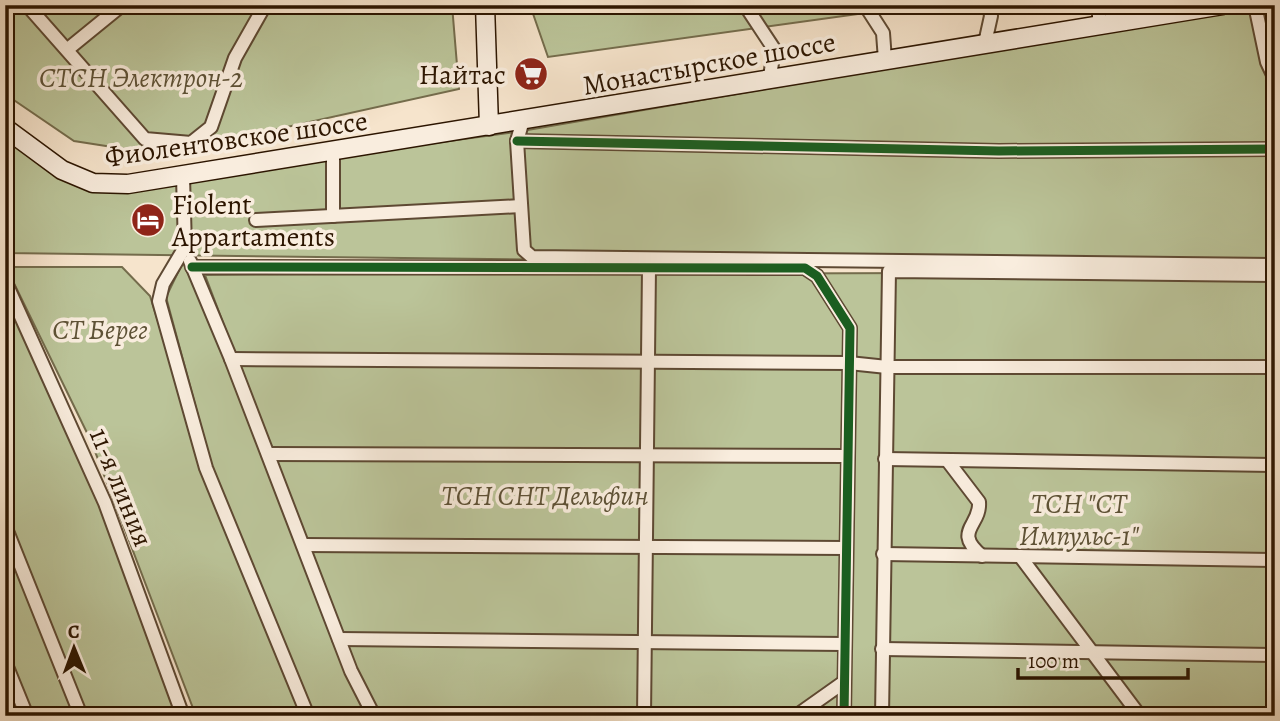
<svg xmlns="http://www.w3.org/2000/svg" width="1280" height="721" font-family="Alegreya,serif">
<rect width="100%" height="100%" fill="#f6e4cc"/>
<filter id="stains"><feTurbulence type="fractalNoise" baseFrequency=".00286" numOctaves="4"/><feColorMatrix values="0 0 0 0 .2 0 0 0 0 .09 0 0 0 0 .02 0 0 0 .5 -.17"/></filter>
<radialGradient id="worn" r=".72"><stop offset=".6" stop-color="#630" stop-opacity="0"/><stop offset="1" stop-color="#630" stop-opacity=".3"/></radialGradient>
<g fill="#bbc499" stroke="#746c4c" stroke-width="2">
<polygon points="5,5 452,5 459,89 201,146 138,151 74,141 5,94"/>
<polygon points="530,5 923,5 548,57"/>
<polygon points="1248,6 1275,68 1275,269 5,253 5,134 96,189 516,132"/>
<polygon points="185,258 369,716 311,716 216,482 166,297"/>
<polygon points="6,267 122,267 150,296 211,491 304,716 196,716 91,441"/>
<polygon points="1275,272 1275,716 372,716 205,275"/>
<polygon points="5,281 105,503 189,716 5,716"/>
</g>
<g fill="none" stroke-linecap="round" stroke-linejoin="round">
<g stroke="#5e4933" stroke-width="16">
<g id="minor">
<polyline points="27,5 145,139 191,143 211,127 235,58 265,5"/>
<polyline points="745,5 774,49 770,77"/>
<polyline points="865,5 883,33 885,60"/>
<polyline points="1255,5 1267,62 1275,79"/>
<polyline points="1099,25 1099,5"/>
<polyline points="985,43 991,16 989,5"/>
<polyline points="68,49 122,5"/>
<polyline points="523,120 517,141 524,250 532,257 1275,265"/>
<polyline points="517,141 999,151 1275,149"/>
<polyline points="333,153 333,216"/>
<polyline points="183,177 185,247 163,284 159,301 206,468 308,716"/>
<polyline points="256,220 521,206"/>
<polyline points="190,261 231,359 351,671 374,716"/>
<polyline points="192,267 805,268 817,276 850,328 844,716"/>
<polyline points="5,281 105,503 183,716"/>
<polyline points="231,359 849,363 887,367 1275,367"/>
<polyline points="268,454 848,456"/>
<polyline points="885,459 1275,465"/>
<path d="M947 460 979 502C981 526 952 531 982 556"/>
<polyline points="5,526 81,716"/>
<polyline points="303,545 846,548"/>
<polyline points="883,554 1275,560"/>
<polyline points="1020,556 1140,716"/>
<polyline points="339,639 845,644"/>
<polyline points="882,649 1275,655"/>
<polyline points="5,662 27,716"/>
<polyline points="644,716 649,268"/>
<polyline points="796,716 844,682"/>
<polyline points="882,716 889,271 1275,275"/>
</g>
</g>
<g stroke="#2c1500" stroke-width="21">
<g id="secondary">
<polyline points="485,5 489,126"/>
<polyline points="5,128 62,170 93,183 128,184 1223,5"/>
</g>
</g>
<use href="#minor" stroke="#f9edde" stroke-width="12"/>
<use href="#secondary" stroke="#f9edde" stroke-width="18"/>
<g stroke="#f9edde" stroke-width="13">
<g id="cycleway">
<polyline points="517,141 999,151 1275,149"/>
<polyline points="192,267 805,268 817,276 850,328 844,716"/>
</g>
</g>
<use href="#cycleway" stroke="#1b5e20" stroke-width="9"/>
</g>
<defs>
<g id="supermarket-disc" transform="scale(1.75)"><circle r="9.5" fill="#8f2418" stroke="#f9edde"/><path d="M-6-5.5h2.5l.6 2H6L4.5 2H-2.5L-4.4-4H-6ZM-1.5 3.2a1.3 1.3 0 1 0 .1 0ZM3 3.2a1.3 1.3 0 1 0 .1 0Z" fill="#fff"/></g>
<g id="hotel-disc" transform="scale(1.75)"><circle r="9.5" fill="#8f2418" stroke="#f9edde"/><path d="M-6-4.5h1.5V1H6V5H4.5V3h-9V5H-6ZM-4 0a1.8 1.8 0 1 1 3.6 0ZM.5 0V-2.5h3Q6-2.5 6 0Z" fill="#fff"/></g>
</defs>
<g fill-rule="evenodd">
<use href="#supermarket-disc" x="531" y="74"/>
<use href="#hotel-disc" x="148" y="220"/>
</g>
<g text-anchor="middle" stroke-width="7" stroke-linejoin="round" paint-order="stroke">
<g font-size="28" fill="#2c1500" stroke="#f9edde">
<text transform="translate(709 63) rotate(-10)" y="10">Монастырское шоссе</text>
<text transform="translate(236 138) rotate(-8)" y="10">Фиолентовское шоссе</text>
<text transform="translate(122 487) rotate(68)" y="10">11-я линия</text>
</g>
<g font-size="28" fill="#2c1500" stroke="#f9edde" text-anchor="end">
<text x="506" y="84">Найтас</text>
<text x="172" y="214" text-anchor="start">Fiolent<tspan x="172" dy="32">Appartaments</tspan></text>
</g>
<g font-size="28" font-style="italic" fill="#5e5236" stroke="#f9edde">
<text x="141" y="87">СТСН Электрон-2</text>
<text x="100" y="339">СТ Берег</text>
<text x="545" y="505">ТСН СНТ Дельфин</text>
<text x="1079" y="513">ТСН "СТ<tspan x="1079" dy="32">Импульс-1"</tspan></text>
</g>
</g>
<rect width="1280" height="721" fill="none" stroke="#f6e4cc" stroke-width="28"/>
<rect x="7" y="7" width="1266" height="707" fill="none" stroke="#2c1500" stroke-width="3.5"/>
<rect x="14" y="14" width="1252" height="693" fill="none" stroke="#2c1500" stroke-width="2"/>
<g transform="translate(74 648) rotate(359)" stroke="#f9edde" stroke-width="5" paint-order="stroke">
<path d="M0-5L12 26L0 18L-12 26Z" fill="#2c1500"/>
<text y="-10" font-size="19" font-weight="bold" text-anchor="middle" fill="#2c1500">С</text>
</g>
<path d="M1018 668v10h170v-10" fill="none" stroke="#2c1500" stroke-width="3.5"/>
<text x="1028" y="668" font-size="21" fill="#2c1500" stroke="#f9edde" stroke-width="5" paint-order="stroke">100 m</text>
<rect width="100%" height="100%" filter="url(#stains)"/>
<rect width="100%" height="100%" fill="url(#worn)"/>
</svg>
